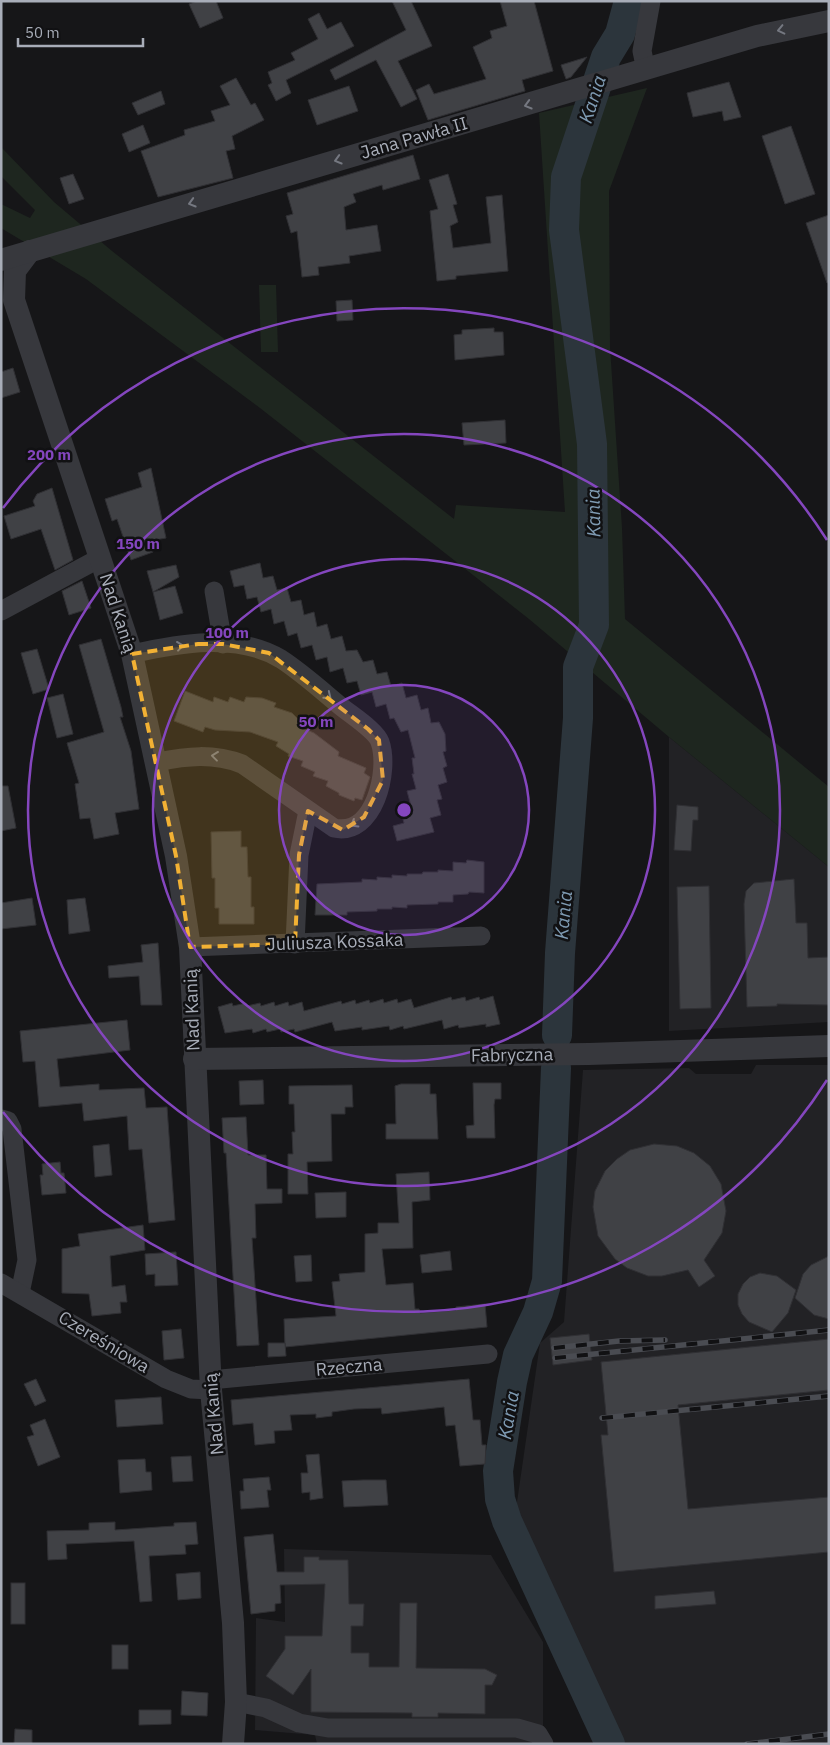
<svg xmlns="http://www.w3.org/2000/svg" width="830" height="1745" font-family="'IBM Plex Sans',sans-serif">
<rect width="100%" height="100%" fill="#161618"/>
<g fill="#222225">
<polygon points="669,737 829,867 829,1022 669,1031"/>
<polygon points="756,1065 829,1065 829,1744 625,1744 516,1509 540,1343 564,1322 583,1070 689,1068 696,1074 751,1074"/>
<polygon points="284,1549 491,1555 543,1642 543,1744 317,1744 315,1735 255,1730 256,1618 285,1622"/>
</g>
<g fill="#1e261f">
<polygon points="647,88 609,191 610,347 622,528 625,619 829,787 829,867 669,737 529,619 260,408 86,279 1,228 1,204 30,218 35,210 1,176 1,147 54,202 112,251 454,519 456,505 565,512 539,113"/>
<polygon points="259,285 276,285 278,352 261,352"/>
</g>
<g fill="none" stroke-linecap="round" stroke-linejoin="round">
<g stroke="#2c353c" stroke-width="30">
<polyline points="557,1035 560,953 578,718 578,667 594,625 592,444 564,230 566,177 606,57 620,34 629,1"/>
<polyline points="556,1068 547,1281 538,1312 518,1355 512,1382 498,1471 500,1499 507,1521 610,1744"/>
</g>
</g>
<g fill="#404145" stroke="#303034">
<polygon points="197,1 216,1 223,18 200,28 189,4"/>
<polygon points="392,1 411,1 432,46 398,61 417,99 401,107 376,60 335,80 330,70 406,30"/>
<polygon points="500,1 534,1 553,71 522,80 525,91 428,120 416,90 429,84 434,94 486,79 473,47 492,38 490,31 507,26"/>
<polygon points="319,13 327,29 341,22 354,46 286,80 291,93 276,101 268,85 272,83 268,72 295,60 291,53 318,39 308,19"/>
<polygon points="587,57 571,77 566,79 561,65"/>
<polygon points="236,78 251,105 255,103 264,120 232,136 235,149 226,151 233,178 158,197 141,151 185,135 184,130 215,121 211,111 230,105 220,86"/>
<polygon points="729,82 741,117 724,121 722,111 693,117 687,93"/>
<polygon points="349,86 358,111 317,125 308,100"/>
<polygon points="161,91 165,104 138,115 132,103"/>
<polygon points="143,125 150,143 129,152 122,134"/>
<polygon points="791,126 815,194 785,204 762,136"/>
<polygon points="413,155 420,179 383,190 382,185 353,194 356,202 344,207 346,230 377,225 381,251 349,256 350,263 318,267 319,275 302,277 297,231 291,233 286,216 293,214 287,193"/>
<polygon points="73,174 84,199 69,204 60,178"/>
<polygon points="448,174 457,204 453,205 458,222 450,226 453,248 491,243 486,197 502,195 508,271 456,276 456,279 437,281 430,211 438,209 429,180"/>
<polygon points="829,215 829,282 827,283 806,223"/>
<polygon points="352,300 353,320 337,321 336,301"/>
<polygon points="494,328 494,332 503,332 504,355 455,360 454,335 462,334 462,330"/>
<polygon points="13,368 20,392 1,398 1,372"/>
<polygon points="505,420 506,443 464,445 462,423"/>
<polygon points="151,468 166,538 149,541 153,552 131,560 117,519 112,521 105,499 142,487 138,473"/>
<polygon points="52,488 73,560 55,570 41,529 11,539 4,516 35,506 33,501 37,494"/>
<polygon points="260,563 263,578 273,576 277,590 287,588 291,602 301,600 304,615 314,612 317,627 327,624 331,639 342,636 346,651 357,650 363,662 373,660 377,674 387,672 391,686 402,683 406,698 417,695 421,710 428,708 431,723 439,722 445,734 446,751 443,752 447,766 443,768 447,782 438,785 442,799 437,800 441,815 430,818 434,832 397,841 393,826 404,823 400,808 411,806 407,791 416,789 412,774 414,774 412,758 415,758 408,730 401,732 394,718 390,719 386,704 376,707 372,692 361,695 357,681 347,683 343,668 330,672 327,657 316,660 312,645 301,648 297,633 288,636 284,621 274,624 271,609 261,612 257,597 247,599 244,585 234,587 230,571"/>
<polygon points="176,565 179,577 153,592 147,571"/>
<polygon points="82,581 91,608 69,615 62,591"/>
<polygon points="175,586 183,613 160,620 153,592"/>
<polygon points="101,639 121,707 123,717 120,717 131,751 139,809 115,813 119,834 94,839 90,818 80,819 75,784 79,783 67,743 104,732 79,645"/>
<polygon points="37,649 49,689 33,694 21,653"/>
<polygon points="185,691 213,702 214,697 228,702 230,697 244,702 246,697 262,698 276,703 274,707 292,713 302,723 300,727 314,733 339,752 338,756 366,768 364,773 370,777 362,800 355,798 354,801 339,795 339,793 326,786 328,781 313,776 315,772 301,766 303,761 288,756 289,754 276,746 278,742 250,732 215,730 205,727 203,732 174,721"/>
<polygon points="63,694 73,734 57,738 47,698"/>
<polygon points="1,786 8,786 16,828 1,831"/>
<polygon points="677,805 698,807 698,820 693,820 691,851 674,850"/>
<polygon points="241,831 241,847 247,847 248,877 251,877 251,907 254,907 254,924 219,924 219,908 215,908 215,878 212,878 211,832"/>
<polygon points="467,860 484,862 484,893 469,892 468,894 453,895 453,902 438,902 438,904 407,905 407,908 392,907 392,909 377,909 377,911 347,912 347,915 315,915 317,884 362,882 362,879 377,880 377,877 392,878 392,875 407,876 407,874 422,874 423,872 438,872 438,870 453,871 453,862 466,863"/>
<polygon points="794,879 796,923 807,923 808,958 829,957 829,1005 777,1004 777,1006 747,1007 744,904 746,891 754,883"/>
<polygon points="709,886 711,1008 680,1009 677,887"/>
<polygon points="32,898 36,925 1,929 1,903"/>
<polygon points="85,898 90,931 69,934 67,900"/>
<polygon points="158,943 162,1005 141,1005 139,976 109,978 108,966 143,962 141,945"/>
<polygon points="493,996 500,1024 486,1027 486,1024 459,1028 458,1025 444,1029 442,1020 404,1029 403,1026 390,1030 389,1026 362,1030 362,1027 335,1031 332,1022 295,1032 294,1029 281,1032 280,1029 267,1032 266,1029 253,1033 252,1029 225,1033 218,1007 232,1003 233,1006 246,1003 247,1006 260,1003 261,1006 274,1002 275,1006 288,1002 289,1006 302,1002 304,1011 341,1001 342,1004 355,1000 356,1004 369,1000 370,1003 383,999 384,1003 397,999 398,1003 411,999 414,1008 451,997 452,1000 465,997 466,1001 479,997 480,1000"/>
<polygon points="127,1020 130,1050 57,1059 60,1087 99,1084 99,1090 144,1088 146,1108 167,1107 175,1220 149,1223 142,1149 129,1150 127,1116 84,1121 82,1103 39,1107 35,1061 23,1062 20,1031"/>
<polygon points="263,1080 264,1104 240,1105 239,1081"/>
<polygon points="473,1083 501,1083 501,1099 495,1099 494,1105 495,1138 467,1138 466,1126 474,1125"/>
<polygon points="401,1084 430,1084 430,1094 436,1094 438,1139 386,1139 386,1124 396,1124 395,1086"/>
<polygon points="352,1085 353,1107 345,1107 345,1114 331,1114 332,1161 307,1162 308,1194 288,1194 288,1154 293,1154 292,1132 295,1132 294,1104 289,1104 289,1086"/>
<polygon points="246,1117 248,1155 266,1155 267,1189 282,1189 282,1203 255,1204 256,1238 252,1238 259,1345 237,1346 226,1153 224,1153 222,1118"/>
<polygon points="109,1144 112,1175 95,1177 93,1146"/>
<polygon points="654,1144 677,1146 694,1153 710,1166 721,1184 726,1211 722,1233 704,1260 715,1276 699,1287 688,1270 662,1276 648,1276 627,1268 615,1259 598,1236 593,1207 595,1191 605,1171 617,1159 630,1150"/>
<polygon points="60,1162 61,1173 64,1173 66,1193 42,1195 40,1175 43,1175 42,1164"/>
<polygon points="429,1172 430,1200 412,1202 413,1248 382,1249 386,1285 413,1283 415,1309 419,1309 420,1313 456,1310 456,1307 485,1304 487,1327 285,1347 284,1319 336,1316 332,1282 340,1281 339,1274 365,1272 365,1234 378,1233 378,1223 399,1223 396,1174"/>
<polygon points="346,1192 346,1217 316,1218 315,1193"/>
<polygon points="143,1225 145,1250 110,1256 112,1287 125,1285 127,1302 120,1302 121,1313 92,1316 89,1294 62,1293 62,1249 80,1246 78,1234"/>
<polygon points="450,1251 452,1270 422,1273 420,1255"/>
<polygon points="176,1252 178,1285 155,1286 155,1274 146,1275 145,1254"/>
<polygon points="311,1255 312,1281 296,1282 294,1256"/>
<polygon points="829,1256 829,1319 814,1315 795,1298 803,1274 811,1265"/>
<polygon points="760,1273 777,1276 796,1290 788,1313 772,1332 749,1322 742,1314 738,1305 738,1294 743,1284 750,1277"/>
<polygon points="181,1329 184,1358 164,1360 162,1331"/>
<polygon points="589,1334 592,1360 553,1365 550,1338"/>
<polygon points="829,1339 829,1390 678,1405 688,1509 829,1497 829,1552 614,1572 601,1435 608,1435 601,1362"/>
<polygon points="268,1343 285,1343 286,1356 268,1357"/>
<polygon points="36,1379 46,1401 35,1406 24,1384"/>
<polygon points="469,1379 473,1420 480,1420 482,1445 486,1445 485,1464 460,1466 455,1425 446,1426 444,1407 382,1414 381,1408 354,1409 332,1412 332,1416 316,1418 316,1414 290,1415 292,1430 274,1431 275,1443 255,1445 253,1423 233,1425 231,1400"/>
<polygon points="161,1397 163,1424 117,1427 115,1400"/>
<polygon points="45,1419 60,1457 38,1466 27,1437 34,1435 30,1425"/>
<polygon points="319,1454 323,1498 310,1500 310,1492 302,1493 301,1473 308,1473 306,1455"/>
<polygon points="191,1456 193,1481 173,1482 171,1457"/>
<polygon points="145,1459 146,1472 151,1472 152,1490 120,1493 118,1460"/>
<polygon points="269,1477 271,1490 267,1490 269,1507 241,1509 240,1491 244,1491 243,1479"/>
<polygon points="363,1480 386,1480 388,1505 344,1507 342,1481"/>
<polygon points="115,1522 115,1530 174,1526 174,1523 196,1522 198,1544 185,1545 186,1554 149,1556 152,1601 140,1602 134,1541 66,1544 67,1559 48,1560 47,1531 89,1530 89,1523"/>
<polygon points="273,1534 277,1572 304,1572 304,1557 319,1557 319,1560 348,1560 349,1604 364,1604 363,1626 351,1626 351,1653 369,1653 369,1667 399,1667 400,1603 417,1603 416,1668 485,1669 497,1675 492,1685 485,1685 485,1714 438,1713 438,1717 412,1717 412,1713 311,1712 311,1669 293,1695 266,1676 285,1649 285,1636 322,1636 325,1584 280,1585 281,1603 275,1604 275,1611 251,1614 244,1537"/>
<polygon points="200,1572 201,1598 178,1600 176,1574"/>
<rect x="11" y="1583" width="14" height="41"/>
<polygon points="714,1591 716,1604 655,1609 655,1596"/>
<rect x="112" y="1645" width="16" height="24"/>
<polygon points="182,1691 208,1693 207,1716 181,1715"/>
<polygon points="139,1710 171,1710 171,1724 139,1725"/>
<polygon points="15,1729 32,1730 32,1744 14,1744"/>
</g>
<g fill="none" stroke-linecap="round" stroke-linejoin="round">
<g stroke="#37383d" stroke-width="19">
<polyline points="646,70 642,51 651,1"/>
<polyline points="214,591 223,644"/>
<polyline points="1,611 100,558"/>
<path d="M132 654C179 643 238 633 281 659 301 672 320 689 338 704 348 713 376 730 380 742 390 771 374 837 334 828L242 764C213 753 187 756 157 762"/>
<polyline points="295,944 299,855 308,811"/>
<polyline points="190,947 481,936"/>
<polyline points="1,1119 8,1121 12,1129 27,1260 20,1293"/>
<polyline points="1,1283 166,1379 191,1389 211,1390"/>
<polyline points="210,1380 488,1354"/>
<polyline points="236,1702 266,1708 299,1723 328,1728 517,1728 538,1734 544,1744"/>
</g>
<g stroke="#37383d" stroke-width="22">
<polyline points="30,251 15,271 14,300 132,654 176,856 190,947 211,1390 233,1623 236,1702 233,1744"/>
<polyline points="1,260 757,36 829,21"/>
<polyline points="194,1059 589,1054 829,1046"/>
</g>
<g stroke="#4a4c52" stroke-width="5.5">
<g id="rail">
<polyline points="554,1348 619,1341 665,1340"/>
<polyline points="555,1358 829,1330"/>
<polyline points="602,1418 829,1396"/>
<polyline points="747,1744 829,1734"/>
</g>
</g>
<use href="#rail" stroke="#111113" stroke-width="4" stroke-dasharray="11" stroke-linecap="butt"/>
</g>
<defs><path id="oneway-chevron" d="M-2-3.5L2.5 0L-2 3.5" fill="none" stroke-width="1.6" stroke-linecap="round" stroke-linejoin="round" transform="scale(1.25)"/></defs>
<g stroke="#757881">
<use href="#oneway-chevron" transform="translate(781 30) rotate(167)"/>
<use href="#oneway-chevron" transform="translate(528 105) rotate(164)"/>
<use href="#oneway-chevron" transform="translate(338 160) rotate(164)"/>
<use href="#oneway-chevron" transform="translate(192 203) rotate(164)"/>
<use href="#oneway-chevron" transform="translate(180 646) rotate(-7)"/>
<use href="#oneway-chevron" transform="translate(328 696) rotate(39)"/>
<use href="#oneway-chevron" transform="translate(215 756) rotate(-173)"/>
<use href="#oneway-chevron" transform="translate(354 824) rotate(149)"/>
</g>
<path fill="#f2b134" fill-opacity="0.2" stroke="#f2b134" stroke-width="4" stroke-dasharray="10 6" stroke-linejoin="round" d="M198 644H223L269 653 368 729 379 740 383 780 364 817 343 830 308 811 299 855 295 944 190 947 176 856 132 654Z"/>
<circle cx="404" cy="810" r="125" fill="#8446be" fill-opacity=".12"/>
<g fill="none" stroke="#8446be" stroke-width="2.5">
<circle cx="404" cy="810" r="125"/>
<circle cx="404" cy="810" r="251"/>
<circle cx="404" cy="810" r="376"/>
<path d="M827 1080A502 502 0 0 1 3 1112M3 508A502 502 0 0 1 827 540"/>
</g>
<g text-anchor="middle" stroke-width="5" stroke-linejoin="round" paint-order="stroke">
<g font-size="18" fill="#a8adb8" stroke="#111113">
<text transform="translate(414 138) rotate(-16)" y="6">Jana Pawła II</text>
<text transform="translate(118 613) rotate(72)" y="6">Nad Kanią</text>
<text transform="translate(335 942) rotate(-2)" y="6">Juliusza Kossaka</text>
<text transform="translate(192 1010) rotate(-92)" y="6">Nad Kanią</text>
<text transform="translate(512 1055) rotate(-1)" y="6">Fabryczna</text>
<text transform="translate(104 1342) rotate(31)" y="6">Czereśniowa</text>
<text transform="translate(349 1367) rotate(-5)" y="6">Rzeczna</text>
<text transform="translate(214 1414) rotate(-95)" y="6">Nad Kanią</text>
</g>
<g font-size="19" font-style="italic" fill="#7f9bb3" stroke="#111113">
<text transform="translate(592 99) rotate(-72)" y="7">Kania</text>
<text transform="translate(593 513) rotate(-91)" y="7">Kania</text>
<text transform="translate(563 915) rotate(-85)" y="7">Kania</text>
<text transform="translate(508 1415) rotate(-80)" y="7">Kania</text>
</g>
</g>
<circle cx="404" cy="810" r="8" fill="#8446be" stroke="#111113" stroke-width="2.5"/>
<g font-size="15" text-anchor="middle" font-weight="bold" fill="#8446be" stroke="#111113" stroke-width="5" stroke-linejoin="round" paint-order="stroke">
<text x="49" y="460">200 m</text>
<text x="138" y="549">150 m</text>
<text x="227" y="638">100 m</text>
<text x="316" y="727">50 m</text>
</g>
<rect width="830" height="1745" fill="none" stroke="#a8adb8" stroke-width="5"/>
<path d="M18 38v8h125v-8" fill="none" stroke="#a8adb8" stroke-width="2.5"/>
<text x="25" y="38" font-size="15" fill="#a8adb8" stroke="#111113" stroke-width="4" paint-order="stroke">50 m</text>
</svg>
